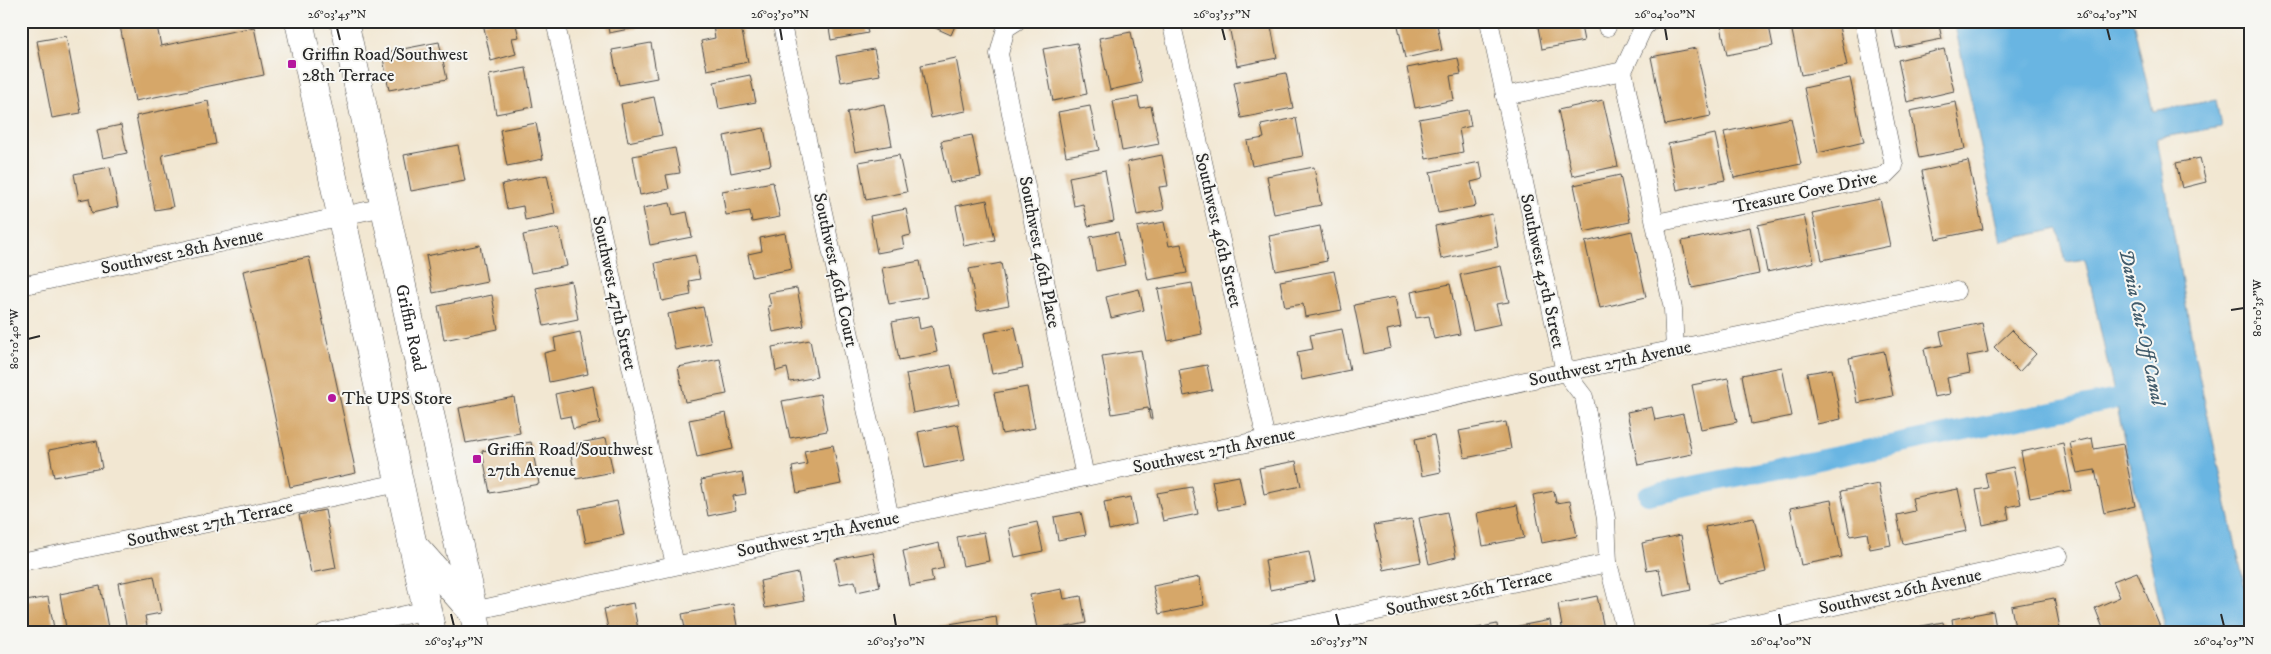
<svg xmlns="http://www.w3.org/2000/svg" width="2271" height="654" font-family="'IM FELL DW Pica',serif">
<rect width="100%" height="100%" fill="#f6f6f2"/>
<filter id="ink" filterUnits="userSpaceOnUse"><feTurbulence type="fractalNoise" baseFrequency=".02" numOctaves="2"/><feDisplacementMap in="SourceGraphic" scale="10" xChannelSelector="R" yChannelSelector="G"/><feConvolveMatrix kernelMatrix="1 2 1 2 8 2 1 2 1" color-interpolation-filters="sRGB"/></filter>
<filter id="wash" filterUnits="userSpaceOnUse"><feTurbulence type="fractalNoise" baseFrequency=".0096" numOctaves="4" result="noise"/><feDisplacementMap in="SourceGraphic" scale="20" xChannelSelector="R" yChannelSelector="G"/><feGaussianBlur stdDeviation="1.12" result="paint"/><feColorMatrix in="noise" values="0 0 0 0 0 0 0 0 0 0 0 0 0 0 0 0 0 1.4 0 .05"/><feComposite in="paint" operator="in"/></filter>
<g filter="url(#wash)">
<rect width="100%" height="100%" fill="#f2e7d2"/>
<polygon fill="#69b5e2" stroke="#4a7086" points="1954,21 2133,21 2153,111 2216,100 2221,127 2157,138 2195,357 2250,611 2250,633 2166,633 2085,259 2066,262 2058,229 2001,241"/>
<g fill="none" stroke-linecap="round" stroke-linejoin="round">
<polyline stroke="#69b5e2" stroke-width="20" points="1648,495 2141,394"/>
</g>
<g id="blocks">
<g fill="#d6a769">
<polygon points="119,21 156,21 161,46 254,27 264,75 135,101"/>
<polygon points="491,21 515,21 519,37 512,38 516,54 491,61 483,23"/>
<polygon points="607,21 643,21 644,26 609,33"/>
<polygon points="740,21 748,62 707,70 701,41 715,38 713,26"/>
<polygon points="828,21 865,21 868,33 831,40"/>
<polygon points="920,21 957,21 951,35"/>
<polygon points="1252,21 1270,21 1277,58 1237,66 1229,26"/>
<polygon points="1397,21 1448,21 1437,24 1442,50 1405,58"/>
<polygon points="1537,21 1580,21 1584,41 1542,49"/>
<polygon points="1720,21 1768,21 1773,46 1727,55"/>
<polygon points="1790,21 1838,21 1847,66 1801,75"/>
<polygon points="1890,21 1938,21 1942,39 1896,48"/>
<polygon points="1131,32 1142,83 1110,90 1099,38"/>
<polygon points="66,36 81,113 52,118 37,41"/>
<polygon points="439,42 447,79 389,90 382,53"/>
<polygon points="651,43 657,78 619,85 612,50"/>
<polygon points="1077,43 1087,94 1053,101 1043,49"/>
<polygon points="1696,48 1711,116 1665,125 1651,57"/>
<polygon points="874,49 880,75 841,82 836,56"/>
<polygon points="1944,49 1954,91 1907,102 1898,60"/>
<polygon points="956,58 966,111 931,118 921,65"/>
<polygon points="1458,58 1461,74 1450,76 1454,100 1415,108 1407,68"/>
<polygon points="526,68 533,107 496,114 489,75"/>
<polygon points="1286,73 1293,108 1241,118 1234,83"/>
<polygon points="750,75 756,102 719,109 714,82"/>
<polygon points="1850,78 1864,142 1818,153 1804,88"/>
<polygon points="654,97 662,135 628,142 621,104"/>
<polygon points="1138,97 1140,108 1151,106 1159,144 1122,151 1113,101"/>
<polygon points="1603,100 1618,166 1572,176 1558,110"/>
<polygon points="208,101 216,144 162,155 173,207 155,210 136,116"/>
<polygon points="1956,102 1965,149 1919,158 1910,111"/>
<polygon points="884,104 892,145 855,152 847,112"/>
<polygon points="1090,106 1099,150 1066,156 1058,112"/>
<polygon points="1468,110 1471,126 1459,129 1463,152 1426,159 1419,119"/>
<polygon points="1296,118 1303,156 1252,166 1247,141 1264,138 1261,125"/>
<polygon points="1791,118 1801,164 1734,178 1724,132"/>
<polygon points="536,123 543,159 507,166 500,130"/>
<polygon points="121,125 127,153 103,158 97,130"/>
<polygon points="764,128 771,165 731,173 724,136"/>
<polygon points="1715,134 1725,180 1677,190 1668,144"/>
<polygon points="972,135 981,177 950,183 941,141"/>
<polygon points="458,145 465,181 411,191 404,155"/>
<polygon points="675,148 680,173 666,175 669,189 640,195 633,156"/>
<polygon points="899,155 907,192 866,200 859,162"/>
<polygon points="1162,155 1168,186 1159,187 1164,210 1137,215 1127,162"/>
<polygon points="2200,158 2206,182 2182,188 2176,163"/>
<polygon points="1968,161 1983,229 1936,239 1922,171"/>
<polygon points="1480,162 1483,179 1471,182 1476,206 1438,213 1430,172"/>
<polygon points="110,167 118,207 92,213 89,198 79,200 74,174"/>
<polygon points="1314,167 1321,205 1274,214 1267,176"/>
<polygon points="1105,170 1114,221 1088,226 1083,204 1074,206 1069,177"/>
<polygon points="547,175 555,214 525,220 523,206 507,209 502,184"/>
<polygon points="1620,175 1630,222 1584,232 1574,185"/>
<polygon points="773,182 780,217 752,222 750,211 726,215 722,191"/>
<polygon points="1880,199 1890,246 1822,260 1812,213"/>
<polygon points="987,200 995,240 964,246 956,206"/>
<polygon points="670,203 673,215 687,212 692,237 650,245 643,208"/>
<polygon points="906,209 911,235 902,237 904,248 877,253 870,216"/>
<polygon points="1492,214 1498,247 1441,259 1435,226"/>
<polygon points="1804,215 1814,262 1767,272 1758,225"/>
<polygon points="1164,222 1169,246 1181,244 1187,273 1148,280 1137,227"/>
<polygon points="1320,226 1327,261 1276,271 1269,236"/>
<polygon points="1750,227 1759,274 1692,288 1682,241"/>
<polygon points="559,228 567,266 531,273 523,235"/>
<polygon points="1632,231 1646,297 1600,308 1585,242"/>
<polygon points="1118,232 1125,265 1096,271 1090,237"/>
<polygon points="785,233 792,269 752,277 748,254 762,251 760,238"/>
<polygon points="480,245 487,282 433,293 426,256"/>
<polygon points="695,255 700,279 689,281 691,295 662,301 655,263"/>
<polygon points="309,257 356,473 290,487 243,271"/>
<polygon points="920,261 927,297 889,304 882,268"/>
<polygon points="1001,263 1009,305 977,311 969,269"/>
<polygon points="1501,266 1509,302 1496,304 1501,324 1473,330 1460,275"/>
<polygon points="1334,271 1342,310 1305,317 1303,304 1285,307 1280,281"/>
<polygon points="571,281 578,319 544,326 536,288"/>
<polygon points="1192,283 1202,334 1168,341 1158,289"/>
<polygon points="1450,284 1460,334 1434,339 1429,316 1416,318 1411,292"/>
<polygon points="797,288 804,326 773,332 768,306 771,306 768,293"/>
<polygon points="1139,289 1144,310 1111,318 1106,297"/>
<polygon points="492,295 498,329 444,340 438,306"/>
<polygon points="1395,297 1401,327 1387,330 1391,348 1364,354 1354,305"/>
<polygon points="703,307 711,343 675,350 668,314"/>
<polygon points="918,317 920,329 932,326 937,352 899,360 892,322"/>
<polygon points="1982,323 1988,352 1967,356 1970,373 1947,378 1950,394 1934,397 1924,349 1943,345 1940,332"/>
<polygon points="1015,327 1023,368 992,374 984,333"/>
<polygon points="1342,329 1350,370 1302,380 1297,352 1313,349 1310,335"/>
<polygon points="2012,330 2036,354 2019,372 1994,347"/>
<polygon points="580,332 588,374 549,382 544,353 556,350 554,338"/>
<polygon points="810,340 817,377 790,382 787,368 776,371 772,347"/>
<polygon points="1141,350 1152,419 1150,419 1148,408 1112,414 1102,356"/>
<polygon points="1884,351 1893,396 1857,403 1849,358"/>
<polygon points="720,359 727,394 685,402 678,367"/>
<polygon points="951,365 959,404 913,413 906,374"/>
<polygon points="1207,365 1212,390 1184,396 1179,370"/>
<polygon points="1782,367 1792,416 1751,424 1742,375"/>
<polygon points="1832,369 1841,419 1817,424 1807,373"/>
<polygon points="1728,378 1737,422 1701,429 1692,385"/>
<polygon points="593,386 600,423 573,429 570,416 560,418 555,394"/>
<polygon points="1027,387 1035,428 1002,434 994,393"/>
<polygon points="820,394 827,431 790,438 782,401"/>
<polygon points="514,397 520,433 466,443 459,408"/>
<polygon points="1652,407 1655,420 1683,414 1692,454 1638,465 1627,412"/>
<polygon points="726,413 733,449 697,457 689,420"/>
<polygon points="1506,422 1511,449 1465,458 1459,431"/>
<polygon points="958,424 965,460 925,468 918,432"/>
<polygon points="1434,435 1441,472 1422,476 1415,439"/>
<polygon points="606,438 613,472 576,479 569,445"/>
<polygon points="2092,438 2094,449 2123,444 2135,506 2104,513 2095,470 2077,473 2070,443"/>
<polygon points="97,441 102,468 54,477 49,450"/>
<polygon points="531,442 539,484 490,493 482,451"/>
<polygon points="2063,443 2072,490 2030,498 2021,452"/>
<polygon points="833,445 841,484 797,493 792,467 807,464 804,451"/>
<polygon points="1296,461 1301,486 1264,494 1259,468"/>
<polygon points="2013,467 2021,504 2007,507 2009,519 1983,525 1976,490 1988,488 1985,473"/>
<polygon points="742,472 746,494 733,496 736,510 708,516 701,480"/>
<polygon points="1239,476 1245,505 1218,510 1212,481"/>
<polygon points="1879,484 1891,545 1870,549 1867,533 1850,536 1841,491"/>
<polygon points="1192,487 1198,514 1163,521 1157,493"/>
<polygon points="1958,489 1967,531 1903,544 1897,515 1915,511 1912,498"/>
<polygon points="1554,491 1556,503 1570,501 1577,536 1542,543 1533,495"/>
<polygon points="1131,497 1136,524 1109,530 1104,502"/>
<polygon points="1831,500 1842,557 1801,565 1790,508"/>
<polygon points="617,501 624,535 586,543 579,509"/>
<polygon points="1517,505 1524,538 1483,546 1477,513"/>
<polygon points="325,510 336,568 311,573 299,515"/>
<polygon points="1081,512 1086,535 1058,540 1054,517"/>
<polygon points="1447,512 1456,557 1429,564 1419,518"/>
<polygon points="1754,518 1766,572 1718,583 1705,527"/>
<polygon points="1412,519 1421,562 1384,570 1374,525"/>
<polygon points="1037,522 1043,551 1015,557 1009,528"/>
<polygon points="984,532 989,561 963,566 957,537"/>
<polygon points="1681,535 1691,590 1664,596 1659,569 1647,571 1642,543"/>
<polygon points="939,543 944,568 931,571 933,582 910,586 903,551"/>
<polygon points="873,552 880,587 857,592 855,581 840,584 835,559"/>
<polygon points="1309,552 1315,581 1270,590 1265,560"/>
<polygon points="2137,572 2162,632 2105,633 2095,608 2120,597 2113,581"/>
<polygon points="798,573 804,601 765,608 760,581"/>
<polygon points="154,576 161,613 145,616 147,626 127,630 118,583"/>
<polygon points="1199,577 1204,605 1159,614 1153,586"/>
<polygon points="100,586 109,633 67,633 60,594"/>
<polygon points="1062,589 1064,599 1081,596 1086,623 1038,633 1030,595"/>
<polygon points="1597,596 1605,633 1563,633 1558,604"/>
<polygon points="48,597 54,628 21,633 21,602"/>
<polygon points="2054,598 2061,633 2016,633 2011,606"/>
<polygon points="633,603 638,629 609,633 604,609"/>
<polygon points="733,604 738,631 727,633 686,633 682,614"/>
<polygon points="1993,611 1997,633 1954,633 1952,619"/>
<polygon points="996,616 998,633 939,633 938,626"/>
<polygon points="1550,620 1552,633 1515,633 1514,627"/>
<polygon points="1943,622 1945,633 1901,633 1901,630"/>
<polygon points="1497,624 1498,633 1457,633 1457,632"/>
</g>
</g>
</g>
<g filter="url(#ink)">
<use href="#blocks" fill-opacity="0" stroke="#494744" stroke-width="1"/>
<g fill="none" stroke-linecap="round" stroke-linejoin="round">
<g stroke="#494744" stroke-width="19">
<g id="minor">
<polyline points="555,21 675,565"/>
<polyline points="781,21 890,518"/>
<polyline points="1017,21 1006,28 999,54 1085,477"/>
<polyline points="1171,21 1266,439"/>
<polyline points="1489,21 1565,372 1584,397 1606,519 1608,563 1626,633"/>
<polyline points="1606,21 1607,27"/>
<polyline points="1650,21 1643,28 1623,71 1673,309 1675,350"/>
<polyline points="1505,96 1623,71"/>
<polyline points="1656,223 1884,176 1894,166 1864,21"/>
<polyline points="21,286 384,207"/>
<polyline points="21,562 399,483"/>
<polyline points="473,611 890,518 1266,439 1565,372 1956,291"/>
<polyline points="324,633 427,610"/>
<polyline points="1271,633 1608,563"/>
<polyline points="1712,633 2059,556"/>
</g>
</g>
<g stroke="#494744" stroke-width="29">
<g id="primary">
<polyline points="299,21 432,633"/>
<path id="s1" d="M344 21 478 633"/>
<polyline points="414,546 472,611"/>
</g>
</g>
<use href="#minor" stroke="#fff" stroke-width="18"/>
<use href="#primary" stroke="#fff" stroke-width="28"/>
</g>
</g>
<path fill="none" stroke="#2b2b2b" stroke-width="2" d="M337 28 340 40M780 28 782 40M1222 28 1225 40M1665 28 1667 40M2107 28 2110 40M2231 310 2244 308M28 339 40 336M451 614 454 626M894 614 896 626M1336 614 1339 626M1779 614 1781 626M2221 614 2224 626"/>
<g fill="#b5179e" stroke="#f6f6f2" stroke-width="2">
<rect x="287" y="59" width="10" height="10" rx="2.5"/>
<circle cx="332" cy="398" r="5"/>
<rect x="472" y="454" width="10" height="10" rx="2.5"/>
</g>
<g text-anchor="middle" stroke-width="4" stroke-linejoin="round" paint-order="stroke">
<g font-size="18" fill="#2b2b2b" stroke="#f6f6f2" text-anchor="start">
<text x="302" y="60">Griffin Road/Southwest<tspan x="302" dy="21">28th Terrace</tspan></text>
<text x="342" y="404">The UPS Store</text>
<text x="487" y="455">Griffin Road/Southwest<tspan x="487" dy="21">27th Avenue</tspan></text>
</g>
<g font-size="18" fill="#2b2b2b" stroke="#f6f6f2">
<text transform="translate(1805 192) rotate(-12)" y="6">Treasure Cove Drive</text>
<text transform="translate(1219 230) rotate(77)" y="6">Southwest 46th Street</text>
<text transform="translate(182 251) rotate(-12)" y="6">Southwest 28th Avenue</text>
<text transform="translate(1040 252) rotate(79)" y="6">Southwest 46th Place</text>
<text transform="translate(836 270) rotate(78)" y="6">Southwest 46th Court</text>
<text transform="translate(1543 271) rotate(78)" y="6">Southwest 45th Street</text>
<text transform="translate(615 293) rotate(78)" y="6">Southwest 47th Street</text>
<text dy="6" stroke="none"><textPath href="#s1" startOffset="314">Griffin Road</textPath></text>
<text transform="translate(1610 363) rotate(-12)" y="6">Southwest 27th Avenue</text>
<text transform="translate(1214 450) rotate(-12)" y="6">Southwest 27th Avenue</text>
<text transform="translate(210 523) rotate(-12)" y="6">Southwest 27th Terrace</text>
<text transform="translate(818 534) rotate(-12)" y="6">Southwest 27th Avenue</text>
<text transform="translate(1900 591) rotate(-12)" y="6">Southwest 26th Avenue</text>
<text transform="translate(1469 592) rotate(-12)" y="6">Southwest 26th Terrace</text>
</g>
<g font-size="19" font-style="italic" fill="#415b6b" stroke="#f6f6f2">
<text transform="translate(2143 327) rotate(78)" y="7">Dania Cut-Off Canal</text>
</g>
</g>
<rect width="2271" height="654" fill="none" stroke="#f6f6f2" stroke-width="55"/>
<rect x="28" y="28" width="2216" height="598" fill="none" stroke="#2b2b2b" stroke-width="2"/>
<g font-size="12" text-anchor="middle" fill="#2b2b2b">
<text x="337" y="18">26°03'45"N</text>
<text x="780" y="18">26°03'50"N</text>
<text x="1222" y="18">26°03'55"N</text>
<text x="1665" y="18">26°04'00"N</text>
<text x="2107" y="18">26°04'05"N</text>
<text transform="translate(2257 308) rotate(-90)" y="4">80°10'35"W</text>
<text transform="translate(14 339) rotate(-90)" y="4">80°10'40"W</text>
<text x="454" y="645">26°03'45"N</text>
<text x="896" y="645">26°03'50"N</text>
<text x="1339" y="645">26°03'55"N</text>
<text x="1781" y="645">26°04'00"N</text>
<text x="2224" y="645">26°04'05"N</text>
</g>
</svg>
